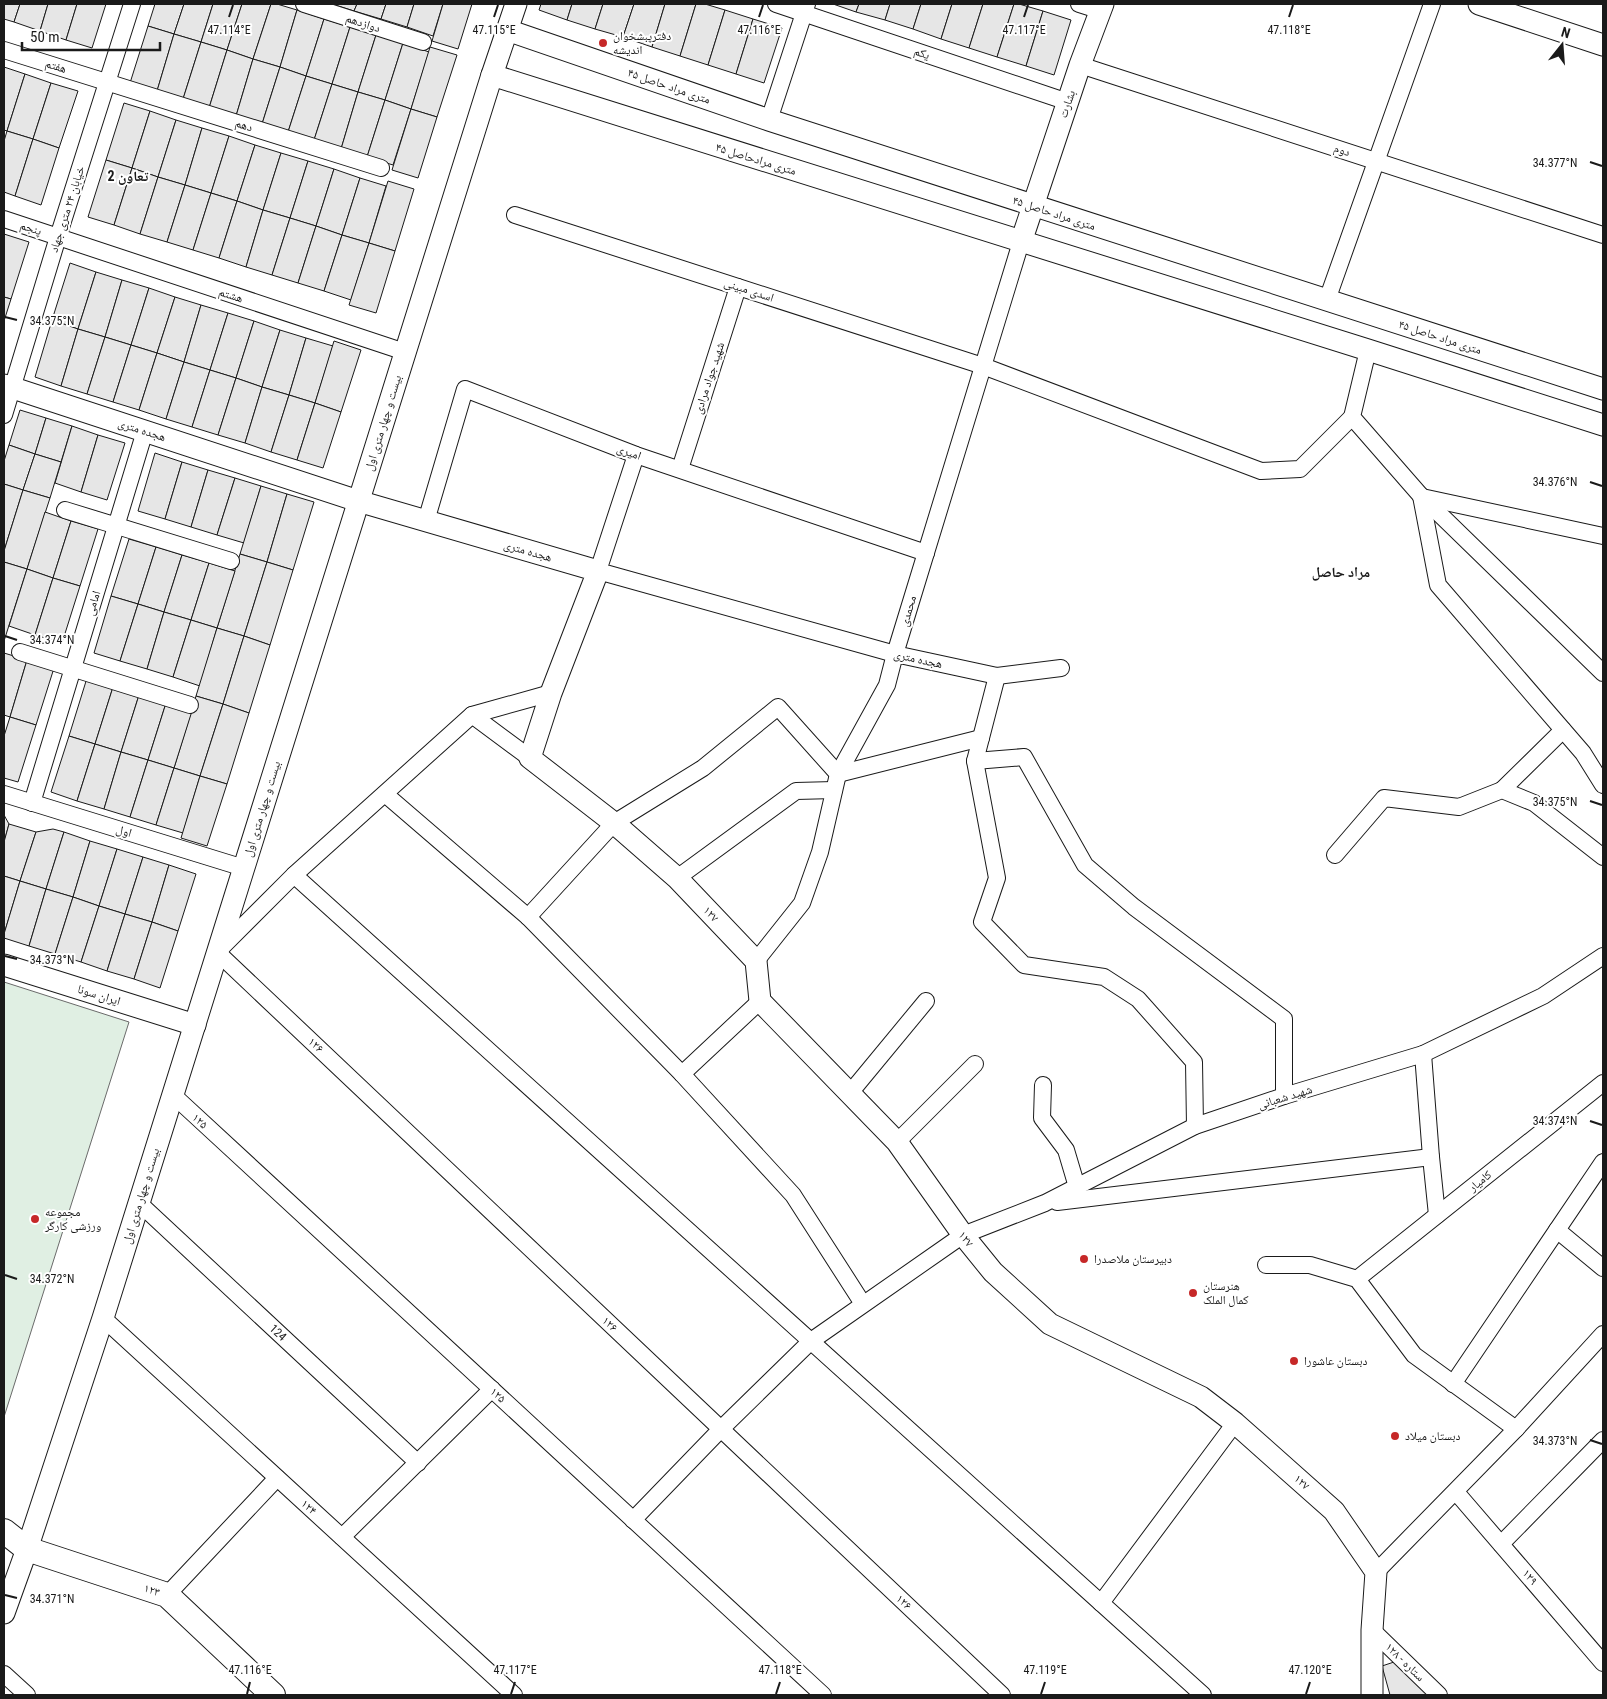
<svg xmlns="http://www.w3.org/2000/svg" width="1607" height="1699" font-family="'Roboto Condensed','Noto Naskh Arabic',sans-serif">
<rect width="100%" height="100%" fill="#fff"/>
<polygon fill="#e0efe3" stroke="#6a6a6a" points="4,982 129,1022 4,1417"/>
<g fill="#e6e6e6" stroke="#1a1a1a">
<polygon points="4,4 20,4 14,22 4,19"/>
<polygon points="20,4 48,4 40,31 14,22"/>
<polygon points="48,4 77,4 66,40 40,31"/>
<polygon points="77,4 106,4 92,48 66,40"/>
<polygon points="155,4 184,4 174,34 148,26"/>
<polygon points="184,4 213,4 201,42 174,34"/>
<polygon points="213,4 242,4 227,50 201,42"/>
<polygon points="242,4 271,4 253,59 227,50"/>
<polygon points="271,4 277,4 297,10 280,67 253,59"/>
<polygon points="332,4 357,4 354,11"/>
<polygon points="357,4 386,4 381,19 354,11"/>
<polygon points="386,4 414,4 407,27 381,19"/>
<polygon points="414,4 443,4 433,36 407,27"/>
<polygon points="443,4 472,4 458,49 432,41"/>
<polygon points="541,4 572,4 567,20 539,10"/>
<polygon points="572,4 603,4 595,29 567,20"/>
<polygon points="603,4 634,4 623,37 595,29"/>
<polygon points="634,4 665,4 652,47 623,37"/>
<polygon points="665,4 696,4 680,56 652,47"/>
<polygon points="696,4 705,4 725,10 708,65 680,56"/>
<polygon points="833,4 859,4 856,12"/>
<polygon points="859,4 890,4 885,20 856,12"/>
<polygon points="890,4 921,4 913,29 885,20"/>
<polygon points="921,4 952,4 941,39 913,29"/>
<polygon points="952,4 983,4 969,48 941,39"/>
<polygon points="983,4 1014,4 997,57 969,48"/>
<polygon points="1014,4 1019,4 1043,11 1026,66 997,57"/>
<polygon points="297,10 324,19 306,76 280,67"/>
<polygon points="725,10 753,19 736,74 708,65"/>
<polygon points="1043,11 1071,20 1054,75 1026,66"/>
<polygon points="324,19 350,27 332,84 306,76"/>
<polygon points="753,19 782,28 764,83 736,74"/>
<polygon points="148,26 174,34 157,91 130,83"/>
<polygon points="350,27 376,35 358,92 332,84"/>
<polygon points="174,34 201,42 183,99 157,91"/>
<polygon points="376,35 403,43 385,100 358,92"/>
<polygon points="201,42 227,50 209,108 183,99"/>
<polygon points="403,43 429,52 411,109 385,100"/>
<polygon points="430,47 457,55 437,117 411,109"/>
<polygon points="227,50 253,59 236,116 209,108"/>
<polygon points="253,59 280,67 262,124 236,116"/>
<polygon points="4,67 25,74 7,131 4,130"/>
<polygon points="280,67 306,76 288,132 262,124"/>
<polygon points="25,74 51,83 33,139 7,131"/>
<polygon points="306,76 332,84 314,140 288,132"/>
<polygon points="51,83 78,91 59,148 33,139"/>
<polygon points="332,84 358,92 341,149 314,140"/>
<polygon points="358,92 385,100 367,157 341,149"/>
<polygon points="385,100 411,109 393,165 367,157"/>
<polygon points="124,103 150,111 132,168 106,160"/>
<polygon points="411,109 437,117 418,178 392,170"/>
<polygon points="150,111 176,120 158,177 132,168"/>
<polygon points="176,120 202,128 185,185 158,177"/>
<polygon points="202,128 229,136 211,193 185,185"/>
<polygon points="7,131 33,139 15,196 4,192 4,141"/>
<polygon points="229,136 255,145 237,201 211,193"/>
<polygon points="33,139 59,148 41,205 15,196"/>
<polygon points="255,145 281,153 263,210 237,201"/>
<polygon points="281,153 308,161 290,218 263,210"/>
<polygon points="106,160 132,168 114,225 88,217"/>
<polygon points="308,161 334,169 316,226 290,218"/>
<polygon points="132,168 158,177 140,234 114,225"/>
<polygon points="334,169 360,178 342,235 316,226"/>
<polygon points="158,177 185,185 167,242 140,234"/>
<polygon points="360,178 386,186 369,243 342,235"/>
<polygon points="388,181 414,189 395,251 369,243"/>
<polygon points="185,185 211,193 193,250 167,242"/>
<polygon points="211,193 237,201 219,258 193,250"/>
<polygon points="237,201 263,210 246,267 219,258"/>
<polygon points="263,210 290,218 272,275 246,267"/>
<polygon points="290,218 316,226 298,283 272,275"/>
<polygon points="316,226 342,235 324,291 298,283"/>
<polygon points="4,234 29,242 11,299 4,297"/>
<polygon points="342,235 369,243 351,300 324,291"/>
<polygon points="369,243 395,251 376,313 349,305"/>
<polygon points="70,263 96,272 78,329 52,320"/>
<polygon points="96,272 122,280 105,337 78,329"/>
<polygon points="122,280 149,288 131,345 105,337"/>
<polygon points="149,288 175,297 157,353 131,345"/>
<polygon points="4,297 11,299 4,321"/>
<polygon points="175,297 201,305 184,362 157,353"/>
<polygon points="201,305 228,313 210,370 184,362"/>
<polygon points="228,313 254,321 236,378 210,370"/>
<polygon points="52,320 78,329 61,386 35,377"/>
<polygon points="254,321 280,330 262,387 236,378"/>
<polygon points="78,329 105,337 87,394 61,386"/>
<polygon points="280,330 306,338 289,395 262,387"/>
<polygon points="105,337 131,345 113,402 87,394"/>
<polygon points="306,338 333,346 315,403 289,395"/>
<polygon points="334,341 361,350 341,412 315,403"/>
<polygon points="131,345 157,353 139,410 113,402"/>
<polygon points="157,353 184,362 166,419 139,410"/>
<polygon points="184,362 210,370 192,427 166,419"/>
<polygon points="210,370 236,378 218,435 192,427"/>
<polygon points="236,378 262,387 245,443 218,435"/>
<polygon points="262,387 289,395 271,452 245,443"/>
<polygon points="289,395 315,403 297,460 271,452"/>
<polygon points="315,403 341,412 323,468 297,460"/>
<polygon points="20,410 46,418 35,454 9,445"/>
<polygon points="46,418 72,426 61,462 35,454"/>
<polygon points="72,426 98,435 81,492 55,483"/>
<polygon points="98,435 125,443 107,500 81,492"/>
<polygon points="9,445 35,454 23,490 4,484 4,461"/>
<polygon points="155,453 182,462 165,519 138,511"/>
<polygon points="35,454 61,462 50,498 23,490"/>
<polygon points="182,462 208,470 191,527 165,519"/>
<polygon points="208,470 235,478 217,535 191,527"/>
<polygon points="235,478 261,486 244,543 217,535"/>
<polygon points="4,484 23,490 4,551"/>
<polygon points="261,486 287,494 267,562 240,554"/>
<polygon points="23,490 50,498 27,569 4,562 4,551"/>
<polygon points="287,494 314,502 293,570 267,562"/>
<polygon points="45,512 71,521 53,578 27,569"/>
<polygon points="71,521 98,529 80,586 53,578"/>
<polygon points="129,539 156,547 138,604 111,596"/>
<polygon points="156,547 182,555 164,612 138,604"/>
<polygon points="240,554 267,562 244,636 217,628"/>
<polygon points="182,555 209,563 191,620 164,612"/>
<polygon points="4,562 27,569 4,641"/>
<polygon points="267,562 293,570 270,645 244,636"/>
<polygon points="209,563 235,571 217,628 191,620"/>
<polygon points="27,569 53,578 35,635 9,626"/>
<polygon points="53,578 80,586 62,643 35,635"/>
<polygon points="111,596 138,604 120,661 94,653"/>
<polygon points="138,604 164,612 147,669 120,661"/>
<polygon points="164,612 191,620 173,677 147,669"/>
<polygon points="191,620 217,628 200,686 173,677"/>
<polygon points="217,628 244,636 223,704 196,696"/>
<polygon points="244,636 270,645 249,713 223,704"/>
<polygon points="4,653 27,660 10,717 4,715"/>
<polygon points="27,660 54,668 36,725 10,717"/>
<polygon points="87,678 113,687 95,744 69,736"/>
<polygon points="113,687 139,695 121,752 95,744"/>
<polygon points="139,695 166,703 148,760 121,752"/>
<polygon points="196,696 223,704 200,776 174,768"/>
<polygon points="166,703 192,711 174,768 148,760"/>
<polygon points="223,704 249,713 227,784 200,776"/>
<polygon points="10,717 36,725 18,782 4,778 4,736"/>
<polygon points="69,736 95,744 77,801 51,792"/>
<polygon points="95,744 121,752 104,809 77,801"/>
<polygon points="121,752 148,760 130,817 104,809"/>
<polygon points="148,760 174,768 156,825 130,817"/>
<polygon points="174,768 200,776 183,833 156,825"/>
<polygon points="200,776 227,784 207,846 181,838"/>
<polygon points="4,815 9,824 4,842"/>
<polygon points="9,824 36,832 20,881 4,876 4,842"/>
<polygon points="53,829 64,832 46,889 20,881 36,832"/>
<polygon points="64,832 90,841 73,897 46,889"/>
<polygon points="90,841 117,849 99,906 73,897"/>
<polygon points="117,849 143,857 125,914 99,906"/>
<polygon points="143,857 169,865 152,922 125,914"/>
<polygon points="169,865 196,874 178,931 152,922"/>
<polygon points="4,876 20,881 4,934"/>
<polygon points="20,881 46,889 29,946 4,938 4,934"/>
<polygon points="46,889 73,897 55,954 29,946"/>
<polygon points="73,897 99,906 81,962 55,954"/>
<polygon points="99,906 125,914 107,971 81,962"/>
<polygon points="125,914 152,922 134,979 107,971"/>
<polygon points="152,922 178,931 160,988 134,979"/>
<polygon points="1397,1661 1429,1695 1390,1695 1382,1666"/>
</g>
<g fill="none" stroke-linecap="round" stroke-linejoin="round">
<g stroke="#1a1a1a" stroke-width="18">
<g id="minor">
<polyline points="304,4 423,42"/>
<polyline points="776,4 1068,102"/>
<polyline points="1079,4 1101,11"/>
<polyline points="4,50 381,168"/>
<polyline points="1080,65 1603,235"/>
<polyline points="769,120 807,4"/>
<polyline points="515,215 983,366 1261,471 1300,469 1352,417"/>
<polyline points="4,219 405,352"/>
<polyline points="1327,300 1432,4"/>
<polyline points="1368,350 1352,417 1421,496 1603,673"/>
<polyline points="4,415 58,237 132,4"/>
<polyline points="636,455 598,571 895,654 997,676 1061,668"/>
<polyline points="680,469 738,287"/>
<polyline points="1421,496 1438,585 1583,753 1603,785"/>
<polyline points="1422,497 1603,536"/>
<polyline points="65,510 231,561"/>
<polyline points="426,521 465,389 636,455 926,553"/>
<polyline points="20,652 190,705"/>
<polyline points="997,676 975,761 997,878 982,922 1024,965 1104,977 1138,999 1194,1062 1195,1126"/>
<polyline points="472,715 294,875 217,952 1002,1695"/>
<polyline points="530,758 472,715 551,693"/>
<polyline points="975,761 1024,757 1085,865 1134,907 1284,1019 1284,1096"/>
<polyline points="1502,790 1563,730"/>
<polyline points="4,794 244,868"/>
<polyline points="385,794 528,917 682,1074 760,1001"/>
<polyline points="32,803 145,431"/>
<polyline points="1335,855 1384,798 1459,807 1502,790 1534,803 1603,857"/>
<polyline points="294,875 1203,1695"/>
<polyline points="677,878 796,791 834,790"/>
<polyline points="528,917 614,823 703,768 778,707 838,774 981,738"/>
<polyline points="756,961 802,903 820,852 838,774 887,685 895,654 1021,242"/>
<polyline points="1423,1054 1431,1157 1437,1215"/>
<polyline points="682,1074 793,1195 863,1304"/>
<polyline points="1043,1085 1042,1118 1066,1150 1077,1187"/>
<polyline points="850,1093 926,1001"/>
<polyline points="173,1095 823,1695"/>
<polyline points="897,1142 975,1064"/>
<polyline points="1057,1202 1431,1157"/>
<path id="s1" d="M139 1203 418 1463"/>
<polyline points="1557,1230 1603,1268"/>
<polyline points="1266,1265 1310,1265 1357,1279 1414,1355 1516,1429"/>
<polyline points="1357,1279 1603,1083"/>
<polyline points="103,1318 514,1695"/>
<polyline points="1453,1384 1603,1162"/>
<polyline points="1456,1492 1603,1663"/>
<polyline points="633,1520 721,1429 811,1341 963,1235 1045,1203 1195,1126 1284,1096 1423,1054 1543,996 1603,956"/>
<polyline points="342,1537 492,1389"/>
<polyline points="1501,1544 1603,1440"/>
<polyline points="1376,1572 1516,1429 1603,1334"/>
<polyline points="167,1595 277,1478"/>
<polyline points="1101,1603 1235,1423"/>
<polyline points="1372,1630 1439,1695"/>
<polyline points="4,1674 27,1695"/>
</g>
</g>
<g stroke="#1a1a1a" stroke-width="23">
<g id="tertiary">
<polyline points="1479,4 1603,45"/>
<polyline points="507,30 769,120 1603,389"/>
<polyline points="492,75 1368,350 1603,425"/>
<polyline points="1021,242 1080,65 1103,4"/>
<polyline points="4,385 358,501 598,571 551,693 530,758 614,823 677,878 756,961 760,1001 897,1142 963,1235 993,1272 1050,1324 1201,1397 1235,1423 1334,1511 1376,1572 1372,1630 1372,1695"/>
<polyline points="4,965 195,1025"/>
<polyline points="4,1613 27,1549 103,1318 492,75 516,4"/>
</g>
</g>
<g stroke="#1a1a1a" stroke-width="26">
<polyline id="secondary" points="4,1531 27,1549 167,1595 273,1695"/>
</g>
<use href="#minor" stroke="#fff" stroke-width="16"/>
<use href="#tertiary" stroke="#fff" stroke-width="21"/>
<use href="#secondary" stroke="#fff" stroke-width="24"/>
</g>
<path fill="none" stroke="#1a1a1a" stroke-width="2" d="M229 17 233 5M494 17 498 5M759 17 763 5M1024 17 1028 5M1289 17 1293 5M1590 162 1602 166M5 317 17 320M1590 482 1602 486M5 636 17 640M1590 801 1602 805M5 956 17 959M1590 1121 1602 1125M5 1275 17 1279M1590 1440 1602 1444M5 1595 17 1598M247 1694 250 1682M511 1694 515 1682M776 1694 780 1682M1041 1694 1045 1682M1306 1694 1310 1682"/>
<g fill="#c62828" stroke="#fff" stroke-width="2">
<circle cx="603" cy="43" r="5"/>
<circle cx="35" cy="1219" r="5"/>
<circle cx="1084" cy="1259" r="5"/>
<circle cx="1193" cy="1293" r="5"/>
<circle cx="1294" cy="1361" r="5"/>
<circle cx="1395" cy="1436" r="5"/>
</g>
<g text-anchor="middle" stroke-width="4" stroke-linejoin="round" paint-order="stroke">
<g font-size="12" fill="#1a1a1a" stroke="#fff">
<text transform="translate(363 23) rotate(18)" y="4">دوازدهم</text>
<text transform="translate(922 53) rotate(19)" y="4">یکم</text>
<text transform="translate(56 66) rotate(17)" y="4">هفتم</text>
<text transform="translate(669 86) rotate(19)" y="4">۴۵ متری مراد حاصل</text>
<text transform="translate(1067 104) rotate(-71)" y="4">بشارت</text>
<text transform="translate(244 125) rotate(17)" y="4">دهم</text>
<text transform="translate(1342 150) rotate(18)" y="4">دوم</text>
<text transform="translate(756 159) rotate(17)" y="4">۴۵ متری مرادحاصل</text>
<text transform="translate(67 209) rotate(-72)" y="4">خیابان ۲۴ متری جهاد</text>
<text transform="translate(1054 213) rotate(18)" y="4">۴۵ متری مراد حاصل</text>
<text transform="translate(31 228) rotate(18)" y="4">پنجم</text>
<text transform="translate(749 290) rotate(18)" y="4">اسدی مبینی</text>
<text transform="translate(231 295) rotate(18)" y="4">هشتم</text>
<text transform="translate(1440 337) rotate(18)" y="4">۴۵ متری مراد حاصل</text>
<text transform="translate(709 378) rotate(-72)" y="4">شهید جواد مرادی</text>
<text transform="translate(383 423) rotate(-73)" y="4">بیست و چهار متری اول</text>
<text transform="translate(142 430) rotate(18)" y="4">هجده متری</text>
<text transform="translate(629 452) rotate(20)" y="4">امیری</text>
<text transform="translate(528 551) rotate(16)" y="4">هجده متری</text>
<text transform="translate(93 603) rotate(-73)" y="4">امامی</text>
<text transform="translate(908 611) rotate(-73)" y="4">محمدی</text>
<text transform="translate(918 659) rotate(12)" y="4">هجده متری</text>
<text transform="translate(262 809) rotate(-73)" y="4">بیست و چهار متری اول</text>
<text transform="translate(124 831) rotate(17)" y="4">اول</text>
<text transform="translate(711 914) rotate(47)" y="4">۱۲۷</text>
<text transform="translate(99 995) rotate(17)" y="4">ایران سونا</text>
<text transform="translate(316 1045) rotate(43)" y="4">۱۲۶</text>
<text transform="translate(1285 1097) rotate(-17)" y="4">شهید شعبانی</text>
<text transform="translate(200 1121) rotate(43)" y="4">۱۲۵</text>
<text transform="translate(1480 1181) rotate(-39)" y="4">کامیار</text>
<text transform="translate(141 1196) rotate(-73)" y="4">بیست و چهار متری اول</text>
<text transform="translate(966 1239) rotate(52)" y="4">۱۲۷</text>
<text transform="translate(610 1324) rotate(43)" y="4">۱۲۶</text>
<text dy="4" stroke="none"><textPath href="#s1" startOffset="190">124</textPath></text>
<text transform="translate(498 1395) rotate(43)" y="4">۱۲۵</text>
<text transform="translate(1302 1482) rotate(42)" y="4">۱۲۷</text>
<text transform="translate(309 1507) rotate(42)" y="4">۱۲۴</text>
<text transform="translate(1530 1577) rotate(49)" y="4">۱۲۹</text>
<text transform="translate(152 1590) rotate(18)" y="4">۱۲۳</text>
<text transform="translate(904 1602) rotate(43)" y="4">۱۲۶</text>
<text transform="translate(1405 1662) rotate(44)" y="4">۱۲۸ - ستاره</text>
</g>
<g font-size="12" fill="#1a1a1a" stroke="#fff" text-anchor="start">
<text x="613" y="40">دفترپبشخوان<tspan x="613" dy="14">اندیشه</tspan></text>
<text x="45" y="1216">مجموعه<tspan x="45" dy="14">ورزشی کارگر</tspan></text>
<text x="1094" y="1263">دبیرستان ملاصدرا</text>
<text x="1203" y="1290">هنرستان<tspan x="1203" dy="14">کمال الملک</tspan></text>
<text x="1304" y="1365">دبستان عاشورا</text>
<text x="1405" y="1440">دبستان میلاد</text>
</g>
<g font-size="14" font-weight="bold" fill="#1a1a1a" stroke="#fff">
<text x="128" y="181">تعاون 2</text>
<text x="1341" y="577">مراد حاصل</text>
</g>
</g>
<g font-size="12" text-anchor="middle" fill="#1a1a1a" stroke="#fff" stroke-width="4" stroke-linejoin="round" paint-order="stroke">
<text x="229" y="34">47.114°E</text>
<text x="494" y="34">47.115°E</text>
<text x="759" y="34">47.116°E</text>
<text x="1024" y="34">47.117°E</text>
<text x="1289" y="34">47.118°E</text>
<text x="1555" y="167">34.377°N</text>
<text x="52" y="325">34.375°N</text>
<text x="1555" y="486">34.376°N</text>
<text x="52" y="644">34.374°N</text>
<text x="1555" y="806">34.375°N</text>
<text x="52" y="964">34.373°N</text>
<text x="1555" y="1125">34.374°N</text>
<text x="52" y="1283">34.372°N</text>
<text x="1555" y="1445">34.373°N</text>
<text x="52" y="1603">34.371°N</text>
<text x="250" y="1674">47.116°E</text>
<text x="515" y="1674">47.117°E</text>
<text x="780" y="1674">47.118°E</text>
<text x="1045" y="1674">47.119°E</text>
<text x="1310" y="1674">47.120°E</text>
</g>
<rect width="1607" height="1699" fill="none" stroke="#1a1a1a" stroke-width="10"/>
<g transform="translate(1562 45) rotate(17)" stroke="#ffffff" stroke-width="4" paint-order="stroke">
<path d="M0-4L9 19L0 12L-9 19Z" fill="#1a1a1a"/>
<text y="-8" font-size="14" font-weight="bold" text-anchor="middle" fill="#1a1a1a">N</text>
</g>
<path d="M22 42v8h138v-8" fill="none" stroke="#1a1a1a" stroke-width="2.5"/>
<text x="30" y="42" font-size="15" fill="#1a1a1a" stroke="#ffffff" stroke-width="4" paint-order="stroke">50 m</text>
</svg>
